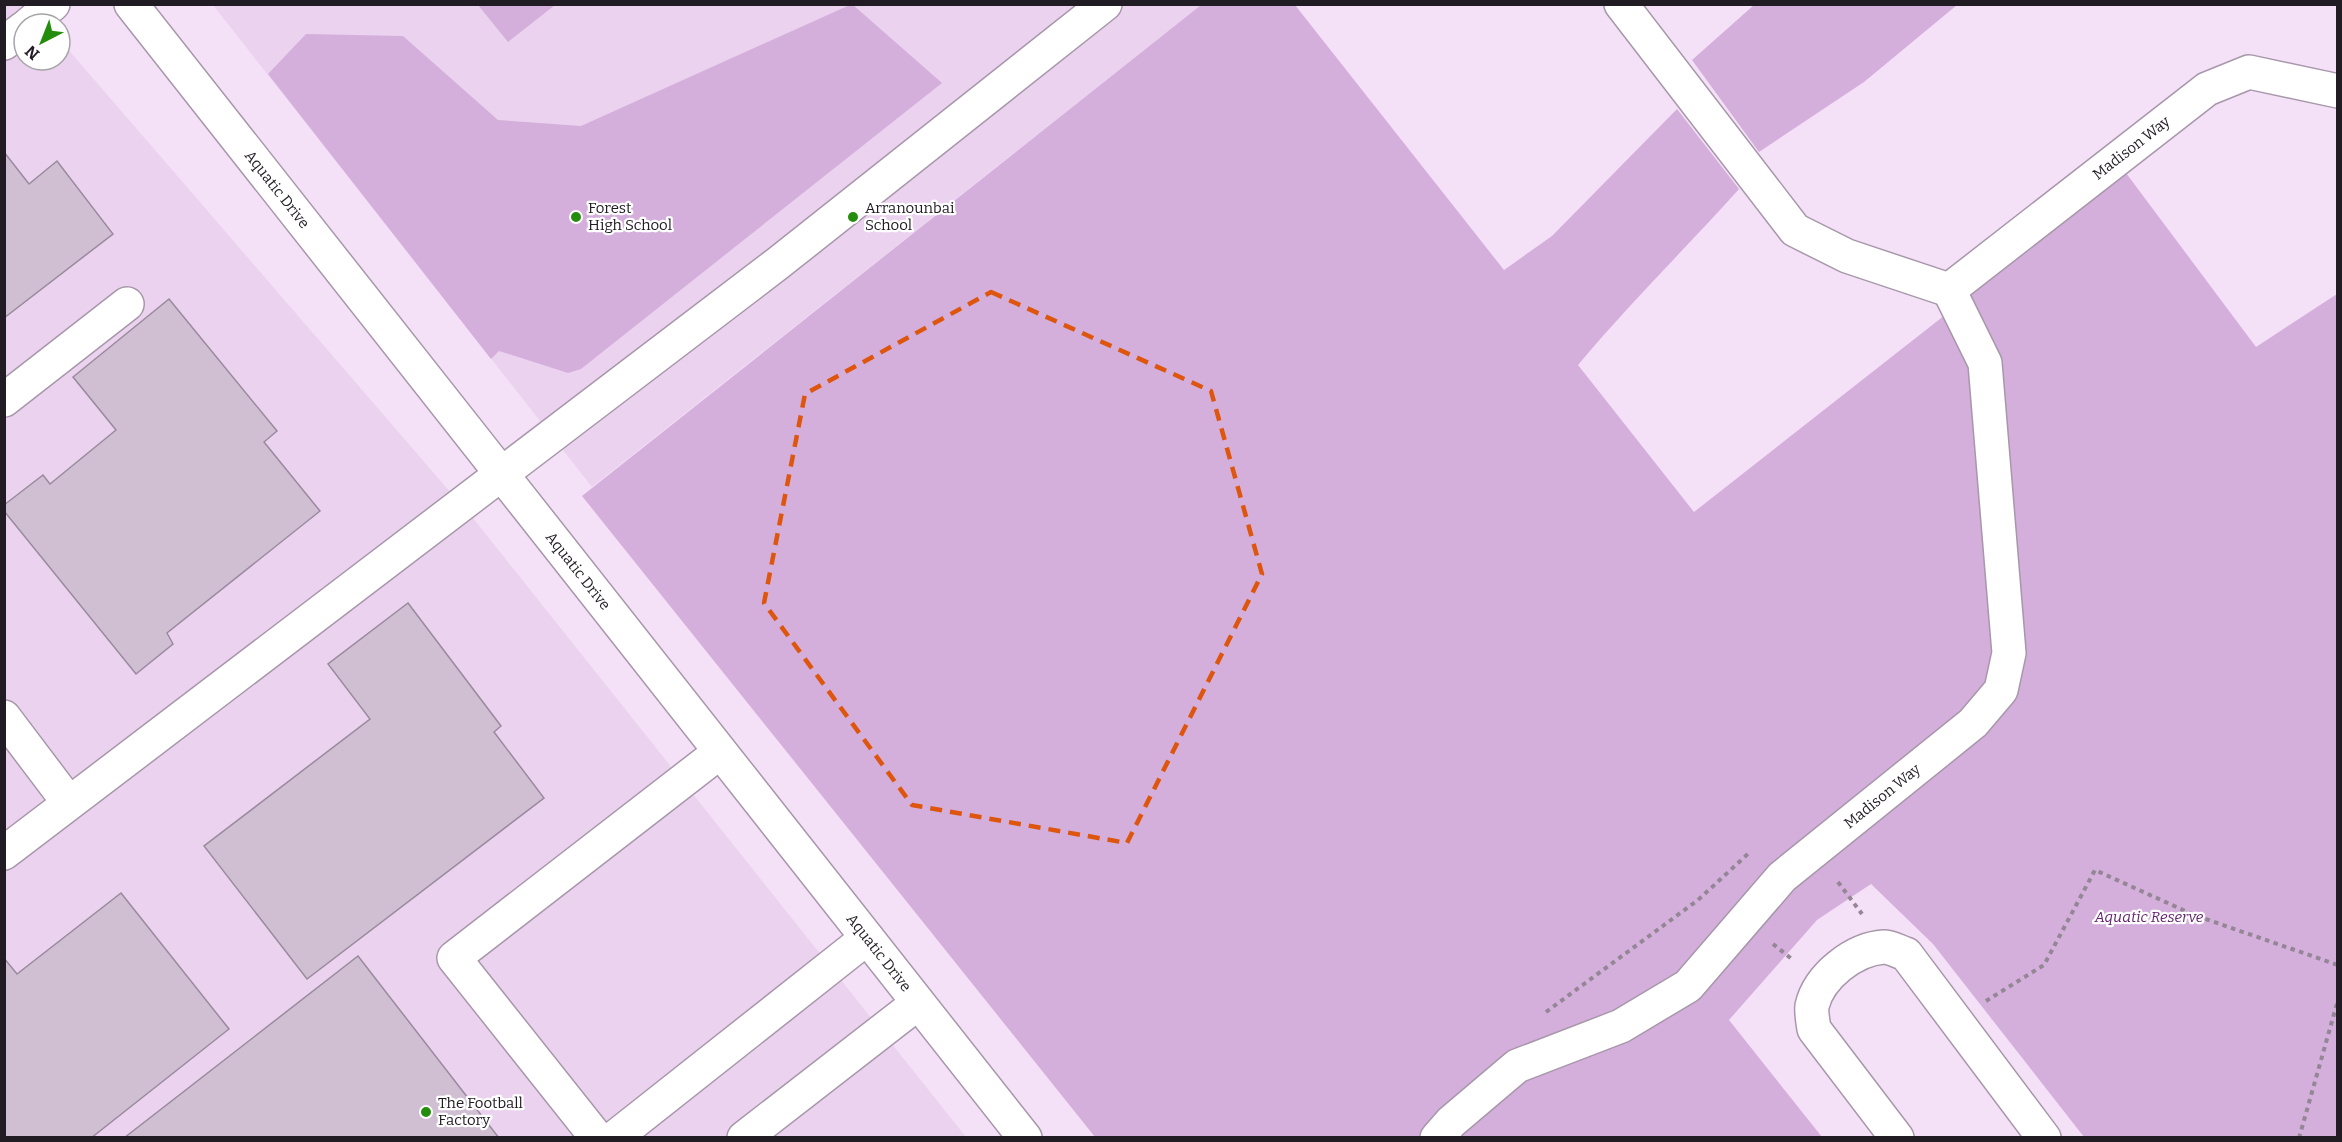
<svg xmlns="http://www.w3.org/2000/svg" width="2342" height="1142" font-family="Bitter,serif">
<rect width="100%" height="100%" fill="#f4e1f7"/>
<g fill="#ebd3ef">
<polygon points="29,4 24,24 24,60 60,60 60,40 477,523 966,1137 5,1138 4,5"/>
<polygon points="213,5 1201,5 592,487"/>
</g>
<g fill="#d4afdb">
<polygon points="852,4 942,83 581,369 568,373 499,351 491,359 268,74 306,34 403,36 498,120 581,126"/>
<polygon points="478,5 555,5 508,42"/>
<path d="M1201 5H1295L1504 270 1552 236 1677 109 1739 189C1686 248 1629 304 1578 365L1694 512 2126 173 2256 347 2337 294V1137H2084L1933 944 1871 884 1817 920 1729 1020 1822 1137H1095L582 496Z"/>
<polygon points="1754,5 1754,4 1957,5 1864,82 1759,152 1692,60"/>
</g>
<g fill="#d0bed3" stroke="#9a8a9e" stroke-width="1.5">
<polygon points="4,152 29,184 57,161 113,234 4,318"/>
<polygon points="169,299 277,431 264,442 320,511 167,633 173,644 136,674 4,511 4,505 43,475 50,484 116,430 73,377"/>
<polygon points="408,603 501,726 494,732 544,798 307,979 204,846 370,719 328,664"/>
<polygon points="121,893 229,1029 91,1138 4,1138 4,958 17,974"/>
<polygon points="358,956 499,1138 124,1138"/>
</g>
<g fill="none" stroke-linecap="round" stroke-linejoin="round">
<g stroke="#a897ab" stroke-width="36">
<g id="minor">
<path id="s1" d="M131 4 1025 1138"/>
<path id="s2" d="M1621 4 1795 230 1847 256 1949 290 2207 89 2249 72 2338 91"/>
<polyline points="29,24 53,4"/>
<polyline points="4,43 24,28"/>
<polyline points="4,400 127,304"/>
<polyline points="4,717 69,803"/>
<polyline points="4,853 777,264 1105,4"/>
<polyline points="597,1138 454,958 720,752"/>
<polyline points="614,1138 867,938"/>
<polyline points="744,1138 918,1003"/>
<path id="s3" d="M1437 1138 1451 1122 1517 1066 1621 1026 1688 986 1782 877 1973 723 2001 690 2009 653 1985 363 1949 290"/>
<path d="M1897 1138 1814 1029C1813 1022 1811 1012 1812 1006 1819 976 1854 949 1884 947 1891 947 1899 952 1906 954L2044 1138"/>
</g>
</g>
<g stroke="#938695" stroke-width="4" stroke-dasharray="4.5 4.5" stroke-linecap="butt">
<polyline points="1838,882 1862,914"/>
<polyline points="1773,944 1793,960"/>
<polyline points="1986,1001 2044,965 2095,870 2194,915 2338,965"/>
<polyline points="1546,1012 1698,900 1750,852"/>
<polyline points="2299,1138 2338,1000"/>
</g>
<use href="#minor" stroke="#fff" stroke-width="33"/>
</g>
<path fill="none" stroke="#de560d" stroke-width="4.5" stroke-dasharray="12 8" stroke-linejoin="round" d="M991 292 1211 391 1262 574 1127 843 912 805 764 603 805 394Z"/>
<g fill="#258d0d" stroke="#fff" stroke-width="2">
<circle cx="576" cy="217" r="6"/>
<circle cx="853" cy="217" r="6"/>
<circle cx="426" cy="1112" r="6"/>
</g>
<g text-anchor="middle" stroke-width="4.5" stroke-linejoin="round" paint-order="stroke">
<g font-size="15" fill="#211b23" stroke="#fff">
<text dy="5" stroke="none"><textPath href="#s2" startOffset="682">Madison Way</textPath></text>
<text dy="5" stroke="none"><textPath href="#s1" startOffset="236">Aquatic Drive</textPath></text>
<text dy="5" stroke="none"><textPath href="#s1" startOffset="722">Aquatic Drive</textPath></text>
<text dy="5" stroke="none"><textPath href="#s3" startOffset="570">Madison Way</textPath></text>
<text dy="5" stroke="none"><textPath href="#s1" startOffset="1208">Aquatic Drive</textPath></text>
</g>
<g font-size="15" fill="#211b23" stroke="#fff" text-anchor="start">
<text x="588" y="213">Forest<tspan x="588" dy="17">High School</tspan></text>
<text x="865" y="213">Arranounbai<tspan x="865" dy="17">School</tspan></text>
<text x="438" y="1108">The Football<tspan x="438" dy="17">Factory</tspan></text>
</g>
<g font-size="15" font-style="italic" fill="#652471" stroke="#fff">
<text x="2149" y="922">Aquatic Reserve</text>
</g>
</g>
<rect width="2342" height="1142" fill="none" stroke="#211b23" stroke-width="12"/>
<g transform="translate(42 42) rotate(222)"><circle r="28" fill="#ffffff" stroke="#a6a4a7" stroke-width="1.5"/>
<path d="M0-4.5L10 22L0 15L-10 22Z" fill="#258d0d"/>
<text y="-9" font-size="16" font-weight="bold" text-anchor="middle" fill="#211b23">N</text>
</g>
</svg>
